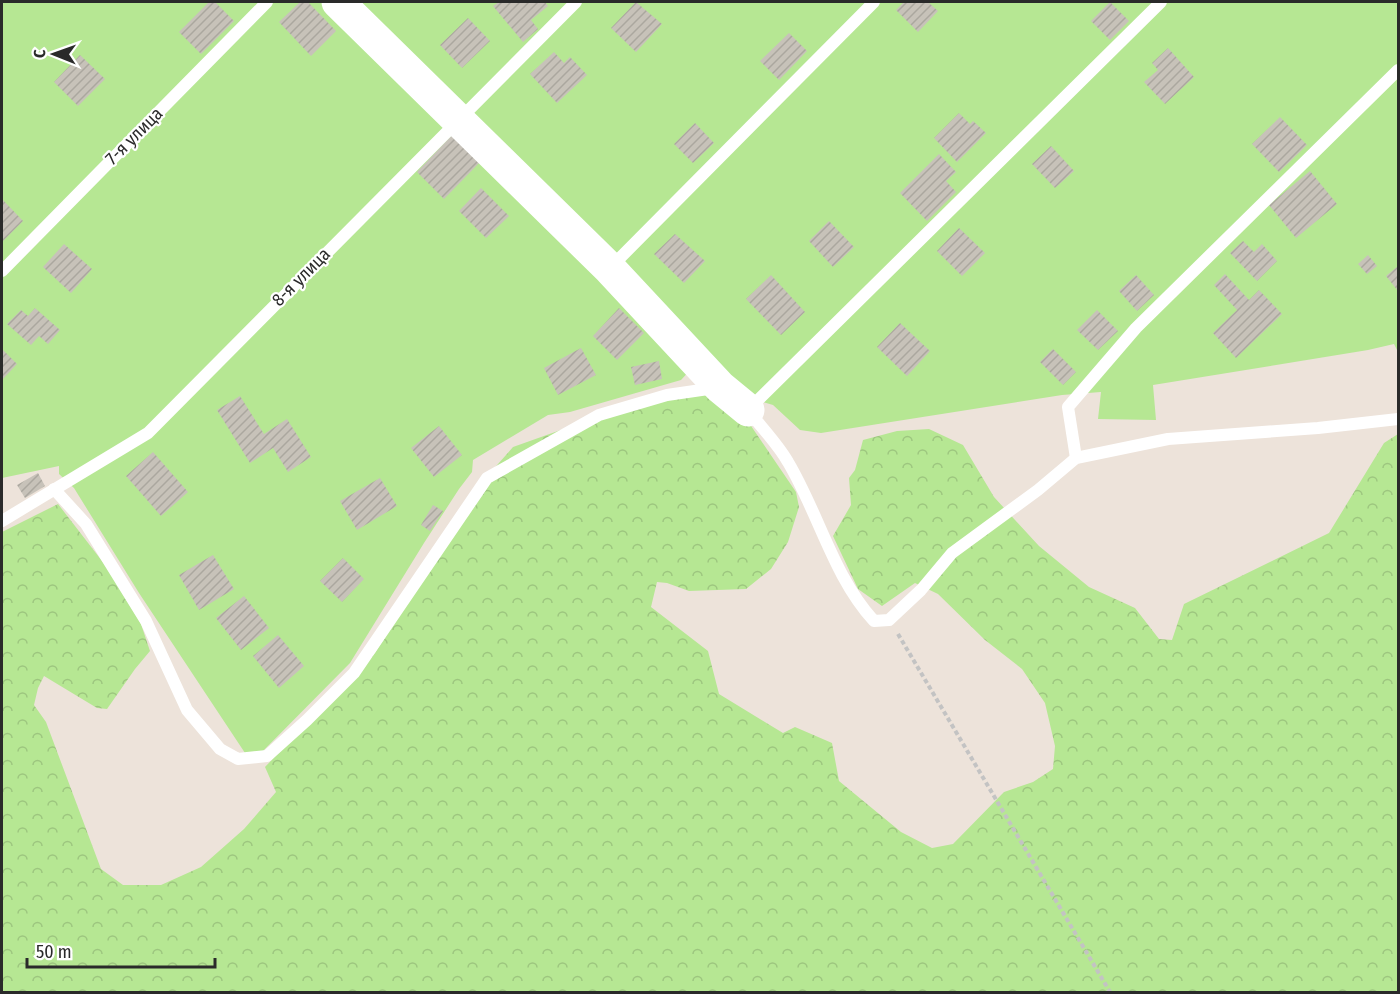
<svg xmlns="http://www.w3.org/2000/svg" width="1400" height="994" font-family="'Fira Sans Condensed',sans-serif">
<defs>
<pattern id="forest-crowns" width="20" height="18" patternUnits="userSpaceOnUse" patternTransform="scale(1.5)"><rect width="20" height="18" fill="#b6e793"/><path d="M2 6a3 3 0 1 1 6 0M12 15a3 3 0 1 1 6 0" fill="none" stroke="#9dc67f"/></pattern>
<pattern id="building-hatch" width="6" height="6" patternUnits="userSpaceOnUse" patternTransform="scale(1.5)"><rect width="6" height="6" fill="#c7c2b9"/><path d="M-1 1l2-2M0 6l6-6M5 7l2-2" fill="none" stroke="#aba79f"/></pattern>
</defs>
<rect width="100%" height="100%" fill="#ede3da"/>
<polygon fill="url(#forest-crowns)" points="704,392 745,417 796,492 799,507 788,542 771,569 746,589 689,591 667,583 657,582 651,607 708,651 719,694 783,733 795,727 832,743 839,781 901,832 932,848 953,844 1004,792 1033,782 1053,769 1055,746 1045,703 1022,669 985,640 938,594 915,583 882,606 858,589 833,536 851,505 849,478 855,470 863,440 897,431 929,429 963,445 994,497 1039,546 1089,587 1135,608 1159,639 1172,640 1184,604 1329,533 1384,443 1398,434 1398,992 2,992 2,532 58,504 109,570 141,624 150,651 135,669 107,709 97,708 44,676 38,688 34,705 46,722 101,869 123,885 161,885 201,867 244,829 276,792 265,767 375,653 474,491 513,447 600,416"/>
<polygon fill="#b6e793" points="2,2 1398,2 1398,352 1394,344 1368,350 1153,385 1156,420 1098,419 1101,392 1062,395 821,433 800,430 773,405 750,398 693,367 681,380 570,412 548,415 473,460 472,472 459,489 424,543 350,663 262,752 245,753 139,593 74,488 59,474 59,466 2,478"/>
<g fill="url(#building-hatch)">
<polygon points="209,2 215,2 234,21 201,54 179,32"/>
<polygon points="300,2 308,2 336,31 311,56 279,22"/>
<polygon points="499,2 545,2 548,6 531,20 538,29 523,42 493,6"/>
<polygon points="636,2 662,24 636,52 611,28"/>
<polygon points="904,2 928,2 938,11 918,32 896,10"/>
<polygon points="1110,2 1129,21 1110,40 1091,21"/>
<polygon points="468,18 490,41 462,68 440,45"/>
<polygon points="789,33 807,51 779,80 760,61"/>
<polygon points="1168,48 1194,77 1165,104 1144,82 1158,70 1152,63"/>
<polygon points="554,52 564,63 570,57 587,75 557,103 530,74"/>
<polygon points="80,55 105,79 78,106 54,82"/>
<polygon points="959,113 970,124 973,121 986,133 957,162 934,138"/>
<polygon points="1280,117 1307,145 1279,172 1252,144"/>
<polygon points="695,123 714,143 693,163 674,144"/>
<polygon points="455,132 483,159 444,199 417,172"/>
<polygon points="1051,146 1074,171 1055,188 1032,164"/>
<polygon points="939,154 956,172 946,181 956,192 927,221 900,193"/>
<polygon points="1310,171 1337,204 1296,238 1269,205"/>
<polygon points="481,188 509,216 486,238 459,211"/>
<polygon points="2,199 23,221 2,242"/>
<polygon points="829,221 854,247 833,267 809,241"/>
<polygon points="959,228 985,253 962,276 937,251"/>
<polygon points="675,234 705,261 684,283 654,254"/>
<polygon points="1243,241 1254,252 1262,244 1277,261 1257,281 1230,253"/>
<polygon points="64,244 92,269 71,293 43,267"/>
<polygon points="1368,255 1377,266 1367,274 1358,264"/>
<polygon points="1398,266 1398,291 1386,276"/>
<polygon points="1225,274 1249,300 1259,290 1282,314 1236,358 1213,333 1237,310 1214,285"/>
<polygon points="771,275 805,312 781,335 746,299"/>
<polygon points="1136,275 1154,295 1137,311 1119,291"/>
<polygon points="35,308 60,330 48,344 39,336 31,345 7,324 21,310 28,316"/>
<polygon points="619,308 644,333 617,360 593,336"/>
<polygon points="1097,310 1118,331 1098,350 1077,330"/>
<polygon points="900,323 930,351 907,376 877,347"/>
<polygon points="581,348 596,375 558,395 544,368"/>
<polygon points="2,349 17,364 2,380"/>
<polygon points="1053,349 1076,372 1063,385 1040,362"/>
<polygon points="659,361 662,379 635,385 631,367"/>
<polygon points="240,396 264,434 287,419 311,457 288,472 273,448 250,463 217,410"/>
<polygon points="439,426 462,455 434,477 411,448"/>
<polygon points="153,452 188,492 161,516 126,476"/>
<polygon points="38,473 45,486 25,498 17,485"/>
<polygon points="380,478 397,506 357,530 340,501"/>
<polygon points="433,505 443,511 430,531 421,525"/>
<polygon points="213,555 234,589 199,610 179,575"/>
<polygon points="343,558 364,579 342,602 320,581"/>
<polygon points="244,596 269,628 241,650 216,618"/>
<polygon points="278,635 304,666 279,688 253,656"/>
</g>
<g fill="none" stroke-linecap="round" stroke-linejoin="round">
<polyline stroke="#c3c3c3" stroke-width="4" stroke-dasharray="4.5 3" stroke-linecap="butt" points="898,634 1110,992"/>
<g stroke="#fff" stroke-width="12">
<path d="M1161 2 748 410C761 427 778 444 788 462 819 514 833 576 874 621L889 620 921 590 952 553 1038 490 1076 458 1168 439 1318 428 1398 419"/>
<polyline points="611,267 874,2"/>
<polyline points="2,271 267,2"/>
<polyline points="1076,458 1068,407 1136,328 1398,70"/>
<polyline points="54,489 86,524 146,621 187,710 220,749 238,759 267,756 307,720 354,673 487,478 599,415 667,395 715,388"/>
<polyline points="2,521 148,433 576,2"/>
</g>
<polyline stroke="#fff" stroke-width="33" points="338,2 609,268 720,387 748,410"/>
</g>
<g text-anchor="middle" stroke-width="4.5" stroke-linejoin="round" paint-order="stroke">
<g font-size="18" fill="#2a2a2a" stroke="#fff">
<text transform="translate(134 136) rotate(-45)" y="6">7-я улица</text>
<text transform="translate(301 277) rotate(-45)" y="6">8-я улица</text>
</g>
</g>
<rect width="1400" height="994" fill="none" stroke="#2a2a2a" stroke-width="6"/>
<g transform="translate(54 54) rotate(271)" stroke="#ffffff" stroke-width="4.5" paint-order="stroke">
<path d="M0-4.5L10 22L0 15L-10 22Z" fill="#2a2a2a"/>
<text y="-9" font-size="16" font-weight="bold" text-anchor="middle" fill="#2a2a2a">С</text>
</g>
<path d="M27 958v9h188v-9" fill="none" stroke="#2a2a2a" stroke-width="3"/>
<text x="36" y="958" font-size="18" fill="#2a2a2a" stroke="#ffffff" stroke-width="4.5" paint-order="stroke">50 m</text>
</svg>
